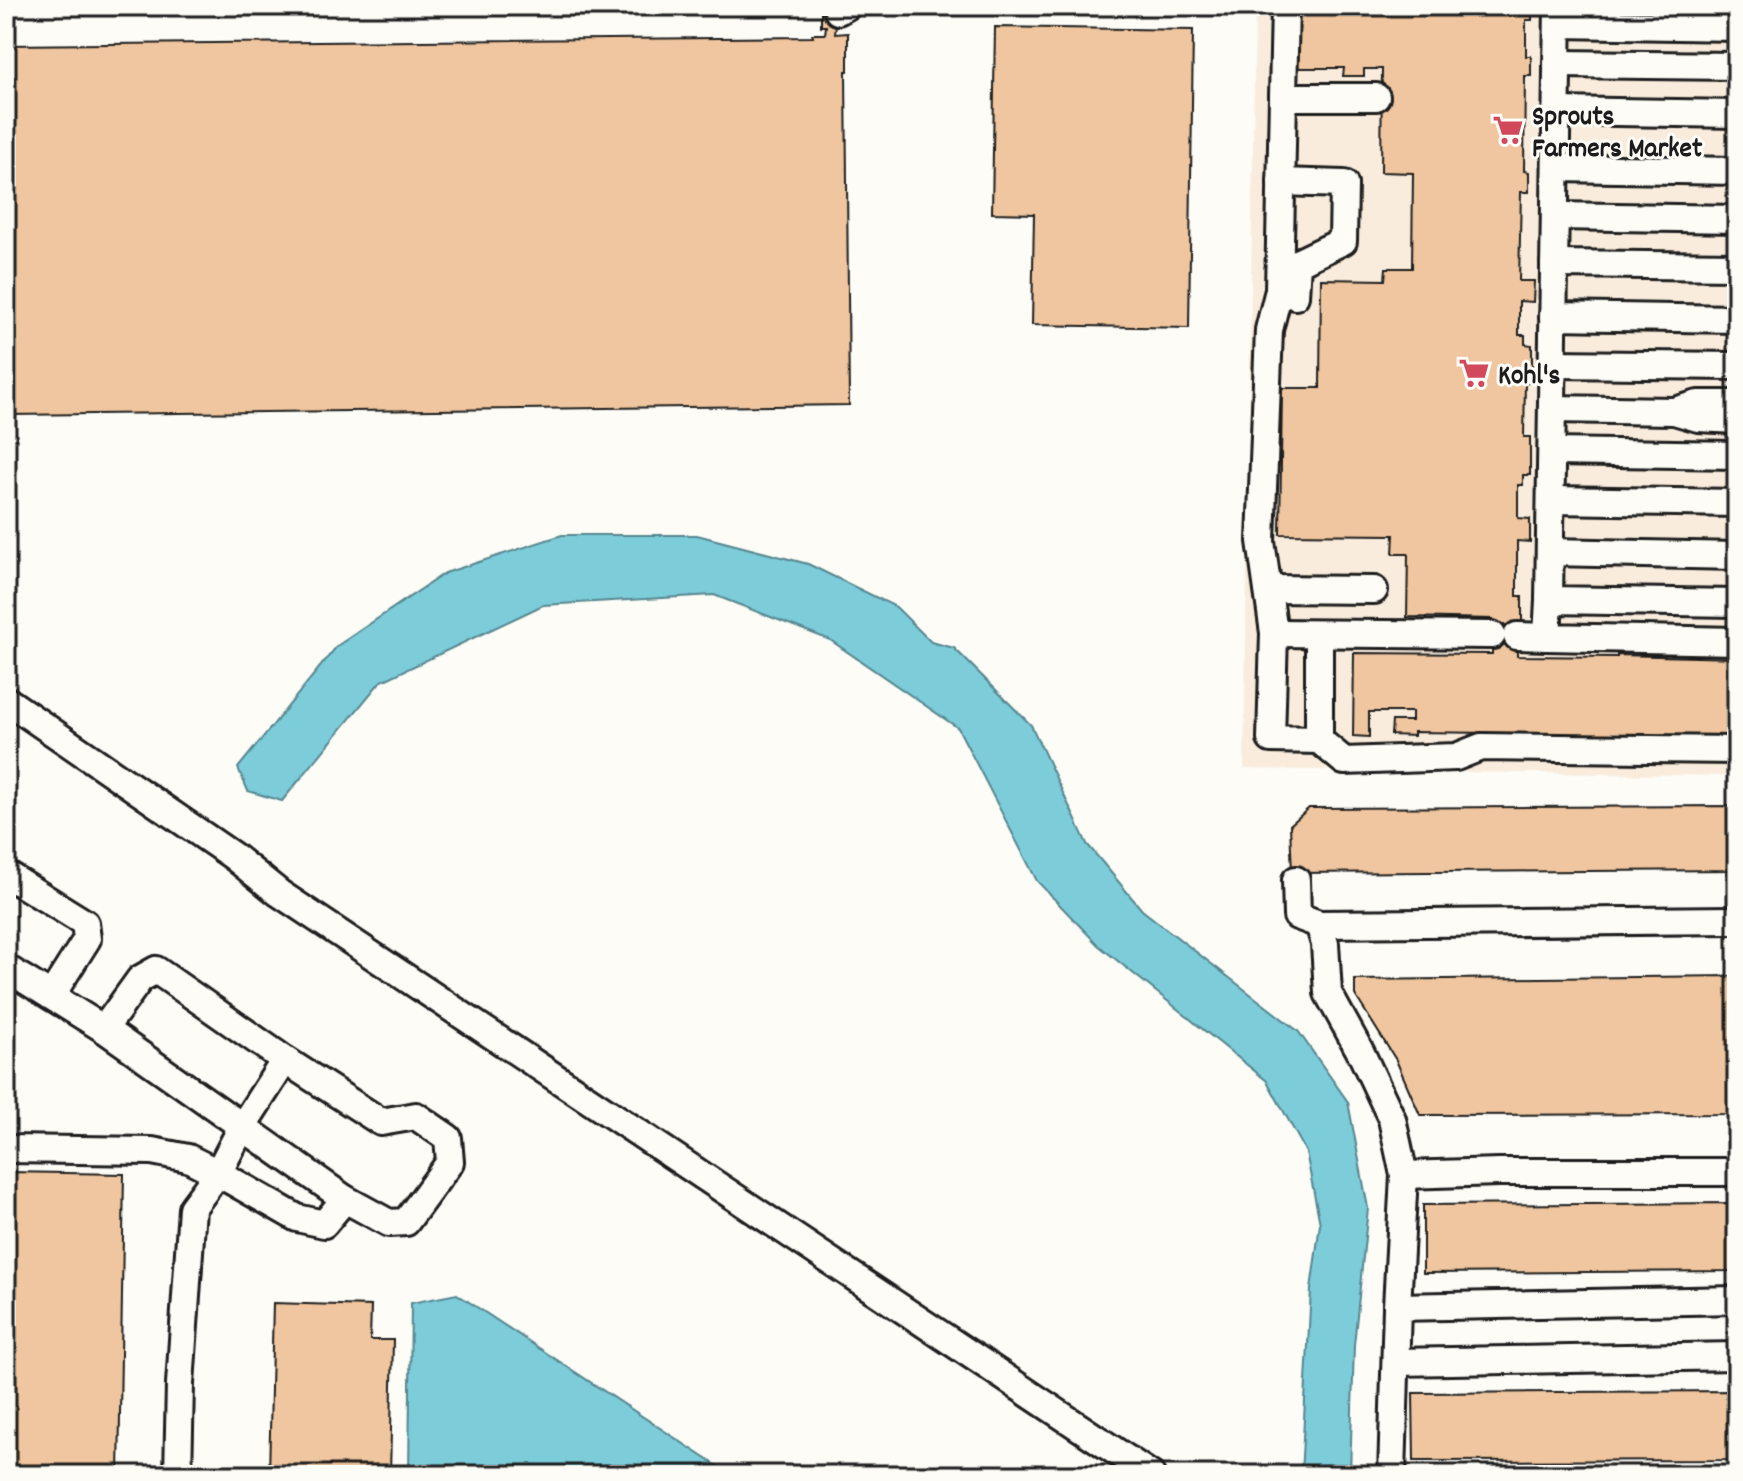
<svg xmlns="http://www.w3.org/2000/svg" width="1743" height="1481" font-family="Dekko,sans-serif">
<rect width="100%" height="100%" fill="#fdfcf7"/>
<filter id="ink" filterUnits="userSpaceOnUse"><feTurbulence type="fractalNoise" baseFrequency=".0125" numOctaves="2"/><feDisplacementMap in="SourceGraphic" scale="16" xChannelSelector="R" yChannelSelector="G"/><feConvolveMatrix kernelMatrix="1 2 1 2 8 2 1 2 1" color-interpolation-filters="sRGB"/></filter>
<g filter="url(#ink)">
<polygon fill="#f9ecdd" points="1255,6 1737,6 1737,776 1244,769"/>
<g fill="#7dccda" stroke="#56868e" stroke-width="2">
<polygon points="562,535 697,535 808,564 896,607 931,642 954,648 1031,725 1087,844 1142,910 1298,1031 1348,1102 1368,1208 1354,1345 1350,1475 1301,1475 1311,1289 1320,1224 1306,1152 1267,1081 1098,945 1037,881 958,728 830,640 714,595 543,605 380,682 282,801 248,791 238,768 337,646 445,573"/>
<polygon points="457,1294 731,1475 409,1475 411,1303"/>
</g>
<g fill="#efc69f" stroke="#1c1c1c" stroke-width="2">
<polygon points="821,6 838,6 835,34 848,33 848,71 846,71 849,405 9,415 6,45 813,37 812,34 825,34 826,26 821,26"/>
<polygon points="1299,6 1532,6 1532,20 1526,20 1526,56 1531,56 1531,76 1525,76 1524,171 1529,172 1529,192 1521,192 1519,281 1534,281 1533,302 1519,301 1519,335 1525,335 1525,344 1532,345 1532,383 1525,383 1524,437 1530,437 1530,475 1523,475 1523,485 1518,485 1518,518 1530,519 1530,542 1517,541 1517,596 1522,596 1522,625 1492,625 1492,619 1407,617 1408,554 1393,554 1394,535 1280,534 1282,388 1320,388 1321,279 1385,280 1386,268 1412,268 1413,173 1381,172 1382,69 1364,69 1364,76 1343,76 1344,68 1298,68"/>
<polygon points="1675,6 1701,6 1701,23 1675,22"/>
<polygon points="995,27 1193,30 1189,328 1032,325 1034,214 992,213"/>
<polygon points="1492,625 1517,625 1517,656 1617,657 1617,655 1737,658 1737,733 1735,736 1414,732 1414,736 1391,735 1392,721 1412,721 1412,712 1369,712 1369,737 1353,736 1354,653 1492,654"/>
<polygon points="1737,806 1737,870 1292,873 1290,825 1309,808"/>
<polygon points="1737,976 1737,1114 1420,1115 1396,1060 1355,995 1355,980"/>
<polygon points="7,1172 124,1174 119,1475 6,1475"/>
<polygon points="1737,1203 1737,1271 1423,1273 1423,1205"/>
<polygon points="273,1303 371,1306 370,1340 393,1340 390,1475 269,1475"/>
<polygon points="1737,1391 1737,1460 1414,1461 1413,1393"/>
</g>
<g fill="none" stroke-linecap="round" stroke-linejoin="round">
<g stroke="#1c1c1c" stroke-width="32">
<g id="minor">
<polyline points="1285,6 1283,97 1376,97"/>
<polyline points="1558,6 1549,600 1737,603"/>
<polyline points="838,11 847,6"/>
<polyline points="1558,24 1737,27"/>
<polyline points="1557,64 1737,66"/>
<polyline points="1283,97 1279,290 1269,330 1261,541 1274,633 1271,739 1319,740 1344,761 1456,757 1481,747 1737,750"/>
<polyline points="1556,111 1737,114"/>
<polyline points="1556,168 1737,171"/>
<polyline points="1281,182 1344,184 1343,241 1297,263 1295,296"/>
<polyline points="1555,216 1737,219"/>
<polyline points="1554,264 1737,266"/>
<polyline points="1553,316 1737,319"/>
<polyline points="1552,364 1737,366"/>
<polyline points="1737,404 1698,404 1674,411 1698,418 1737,420"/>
<polyline points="1552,409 1674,411"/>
<polyline points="1552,452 1737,455"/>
<polyline points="1551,500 1737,503"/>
<polyline points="1550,552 1737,556"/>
<polyline points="1269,589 1374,590"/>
<polyline points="1549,600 1547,637 1737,641"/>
<polyline points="1274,633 1492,635"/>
<polyline points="1319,634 1319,740"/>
<polyline points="1517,636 1547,637"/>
<polyline points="6,700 233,856 279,893 1151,1475"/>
<polyline points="6,874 85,923 87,939 51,996"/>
<polyline points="1296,880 1297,916 1319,924 1737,920"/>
<polyline points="1319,924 1325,944 1328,993 1361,1053 1392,1119 1404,1175 1397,1307 1392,1475"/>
<polyline points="6,968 104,1029 140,979 156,970 285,1060 381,1122 416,1116 448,1138 450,1162 406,1222 389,1223 345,1199 324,1224 297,1218 218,1173 242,1127 285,1060"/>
<polyline points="104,1029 345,1199"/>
<polyline points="6,1149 152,1151 188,1158 218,1173 192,1208 180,1384 178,1475"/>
<polyline points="1404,1175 1499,1172 1737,1172"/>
<polyline points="1397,1307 1737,1300"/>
<polyline points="1396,1362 1737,1356"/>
</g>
</g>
<use href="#minor" stroke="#fdfcf7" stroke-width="26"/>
</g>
</g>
<defs>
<g id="supermarket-bare" transform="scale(2.4)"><path d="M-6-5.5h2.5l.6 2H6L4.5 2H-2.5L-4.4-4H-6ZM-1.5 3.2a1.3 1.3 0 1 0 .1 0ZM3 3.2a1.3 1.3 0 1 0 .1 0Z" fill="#d1495b" stroke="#fdfcf7" stroke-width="2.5" paint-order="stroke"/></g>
</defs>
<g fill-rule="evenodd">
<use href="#supermarket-bare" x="1508" y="130"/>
<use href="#supermarket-bare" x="1474" y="373"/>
</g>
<g text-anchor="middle" stroke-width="6" stroke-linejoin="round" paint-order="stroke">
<g font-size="28" font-weight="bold" fill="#1c1c1c" stroke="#fdfcf7" text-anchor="start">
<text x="1532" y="124">Sprouts<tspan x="1532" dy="32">Farmers Market</tspan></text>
<text x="1498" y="383">Kohl's</text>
</g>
</g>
<rect width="1743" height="1481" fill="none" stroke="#fdfcf7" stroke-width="32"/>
<rect x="16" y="16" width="1711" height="1449" fill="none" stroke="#1c1c1c" stroke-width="3" filter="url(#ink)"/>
</svg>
